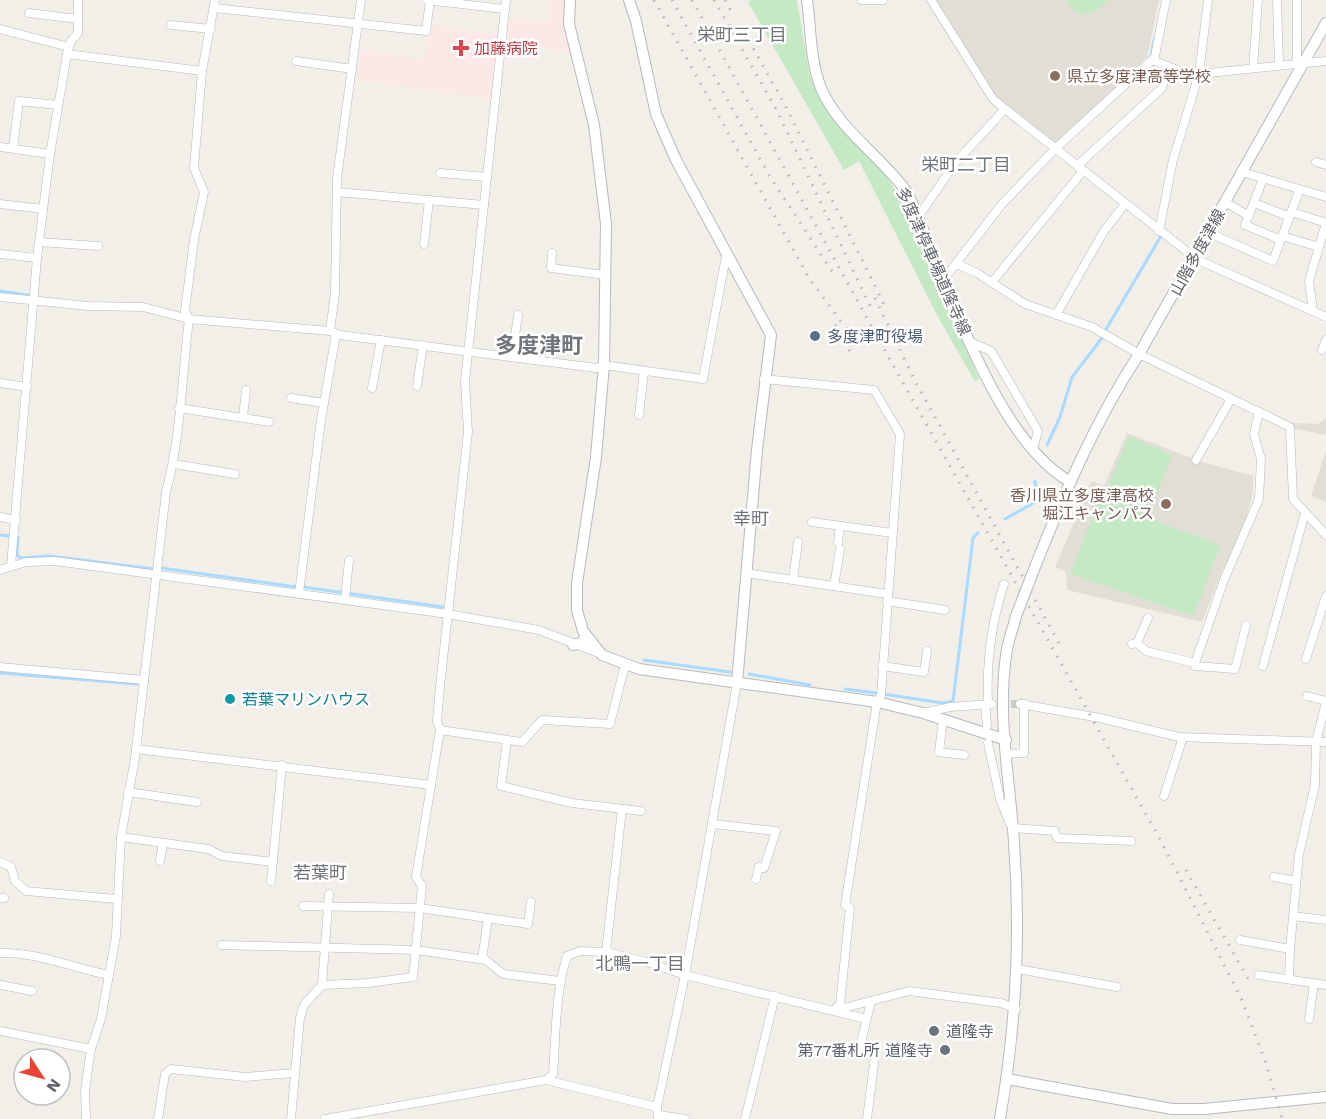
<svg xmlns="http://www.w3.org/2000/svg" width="1326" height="1119" font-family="'Work Sans','Noto Sans JP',sans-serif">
<rect width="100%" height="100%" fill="#f1efe8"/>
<g fill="#e1ded6">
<polygon points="936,0 1159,0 1147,57 1056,144 996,96"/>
<polygon points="1231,394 1279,419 1294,423 1318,424 1326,418 1326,435 1277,425 1232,401 1198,461 1253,476 1253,493 1242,533 1221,573 1202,622 1067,590 1066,572 1055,567 1092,481 1104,486 1127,433 1194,459"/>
<polygon points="1326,451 1326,502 1311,496"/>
</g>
<polygon fill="#fce8e6" points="549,0 564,0 571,52 497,45 492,99 357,80 360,50 423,59 431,25 504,36 507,17 547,22"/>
<g fill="#c5e8c5">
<polygon points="752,0 797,0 809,72 817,93 839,127 882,170 908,209 979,379 975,382 938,317 859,161 844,170 748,2"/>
<polygon points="1067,0 1109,0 1091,14 1076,13"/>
<polygon points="1129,436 1172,455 1148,518 1220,545 1194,616 1070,574 1099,500 1102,501"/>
</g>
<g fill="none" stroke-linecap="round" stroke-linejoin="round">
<g stroke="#aadaff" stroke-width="3">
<polyline points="1151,56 1154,40"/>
<polyline points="0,291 28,295"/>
<polyline points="1105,331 1161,236"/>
<polyline points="1047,445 1060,417 1072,377 1102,338"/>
<polyline points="1005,519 1037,501 1035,481"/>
<polyline points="0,535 10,536"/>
<polyline points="18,537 17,555 21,558 49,556 154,569"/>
<polyline points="161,568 296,587"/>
<polyline points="303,587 443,607"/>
<polyline points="644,660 730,672"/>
<polyline points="0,673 137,684"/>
<polyline points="749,674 810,685"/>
<polyline points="845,689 876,693"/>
<polyline points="883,694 943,703 953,701 973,538 978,533"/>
</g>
<polyline stroke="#ccccc8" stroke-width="8" stroke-dasharray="8 4" stroke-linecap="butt" points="999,704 1020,704"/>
<g stroke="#b5b8bc" stroke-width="9">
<g id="street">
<polyline points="427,0 504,9"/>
<polyline points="862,0 883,0"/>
<polyline points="931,0 993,99 1005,109 1198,260 1326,317"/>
<polyline points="1277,0 1279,65"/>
<polyline points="1297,0 1297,62"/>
<polyline points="214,8 426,31 430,0"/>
<polyline points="29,13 78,19"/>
<polyline points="171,25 211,29"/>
<polyline points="0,29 69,47"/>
<polyline points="67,54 202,71"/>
<polyline points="296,61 352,69"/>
<polyline points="1154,61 1166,0"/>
<polyline points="1253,68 1258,0"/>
<polyline points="1199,74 1208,0"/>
<polyline points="0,147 50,154"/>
<polyline points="13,148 19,101 58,105"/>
<polyline points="1316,162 1326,165"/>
<polyline points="1077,166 1162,88 1168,67"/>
<polyline points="1242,172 1326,197"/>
<polyline points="440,173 487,177"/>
<polyline points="1263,179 1245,225 1281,240"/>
<polyline points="337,192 484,205"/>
<polyline points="1225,202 1249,216"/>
<polyline points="1254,203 1290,217"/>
<polyline points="0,204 43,209"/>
<polyline points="1292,212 1326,223"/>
<polyline points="918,217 956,162 1005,109"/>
<polyline points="1159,231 1173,160 1199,74 1326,61"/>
<polyline points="1207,232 1273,261 1299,191"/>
<polyline points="1282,236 1319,247"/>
<polyline points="39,242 98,246"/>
<polyline points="424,244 429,200"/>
<polyline points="552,253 551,268 605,275"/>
<polyline points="0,254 37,258"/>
<polyline points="957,264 977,273 1025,304 1092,327 1139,354 1290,427 1293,499 1326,535"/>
<polyline points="944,279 1002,204 1056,148 1152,60 1198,78"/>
<polyline points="992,282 1083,171"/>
<polyline points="0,297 88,306 143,307 189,319 330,331 340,335 596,368 604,365 703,379 726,256"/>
<polyline points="1313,311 1309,281 1326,223"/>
<polyline points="1056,315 1104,231 1125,204"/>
<polyline points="330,331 335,293 337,178 361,0"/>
<polyline points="970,342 991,351 1038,431 1033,449"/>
<polyline points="1322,350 1326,340"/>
<polyline points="512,356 518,315"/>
<polyline points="764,379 874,390 900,434 881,696 877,702 845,905 850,908 840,1004 834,1010"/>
<polyline points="0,383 27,387"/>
<polyline points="417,386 423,345"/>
<polyline points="372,388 381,340"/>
<polyline points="291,398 324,403"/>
<polyline points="179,408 269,422"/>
<polyline points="639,415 644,371"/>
<polyline points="243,417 246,390"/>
<polyline points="1196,460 1231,399"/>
<polyline points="174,464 235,474"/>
<polyline points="0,517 16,520"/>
<polyline points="812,522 892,533"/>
<polyline points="838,542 840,526"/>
<polyline points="11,566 37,258 50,154 67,54 71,41 78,33 78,0"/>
<polyline points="0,570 26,562 55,561 448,614 539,630 601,654"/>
<polyline points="746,573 887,594"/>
<polyline points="793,580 798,542"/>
<polyline points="834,586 840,549"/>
<polyline points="299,593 321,420 336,334"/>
<polyline points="345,599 349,560"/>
<polyline points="887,601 945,610"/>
<polyline points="1137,643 1148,618"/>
<polyline points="1132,644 1137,643 1146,651 1195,663 1195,666 1235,669 1246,625"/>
<polyline points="1306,659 1326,596"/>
<polyline points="1195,663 1224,580 1259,499 1261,459 1254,434 1259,412"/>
<polyline points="882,666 924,672 927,651"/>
<polyline points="1263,666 1305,513"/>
<polyline points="0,667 144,680"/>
<polyline points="1307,696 1326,701"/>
<polyline points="1020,704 1100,718 1179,737 1326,742"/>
<polyline points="985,705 987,726"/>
<path d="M988 705C986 662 991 624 1004 584"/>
<polyline points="923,713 950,707 992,704"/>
<polyline points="943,719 939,752 964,755"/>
<polyline points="440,730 522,742 542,720 610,724 625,665"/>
<polyline points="507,741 501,786 572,803 641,811"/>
<polyline points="988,743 1000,799 1010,824"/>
<polyline points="136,749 431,785"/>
<polyline points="1007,754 1024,753 1024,704"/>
<polyline points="128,792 197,802"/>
<polyline points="1164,796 1183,737"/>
<polyline points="713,824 776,831 764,868 759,867 756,879"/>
<polyline points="1013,828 1055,831 1057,838 1131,841"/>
<polyline points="121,837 208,849 222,856 273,862"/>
<polyline points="160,861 163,843"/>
<polyline points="0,862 11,867 15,881 26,891 116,899"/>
<polyline points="1274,877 1296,881"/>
<polyline points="271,881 282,765"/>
<polyline points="0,898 4,898"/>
<polyline points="303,906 420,908 528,924 531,902"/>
<polyline points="1293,916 1326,920"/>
<polyline points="1240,940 1290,949"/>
<polyline points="222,945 416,950 486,960 503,974 560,981"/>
<polyline points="606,952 622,809"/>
<path d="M0 953C38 952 72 968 109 975"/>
<polyline points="482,959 488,918"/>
<polyline points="1018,969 1117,987"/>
<polyline points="1259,975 1326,985"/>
<polyline points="1289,979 1290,949 1299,854 1315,785 1316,742 1326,702"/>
<polyline points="0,985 32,991"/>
<polyline points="322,985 368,983 413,977 422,886 416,877 440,730 437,721 440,686 468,432 465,381 506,0"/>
<polyline points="836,1010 909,991 1001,1003 1016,1009"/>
<polyline points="1309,1019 1314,983"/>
<polyline points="0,1031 91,1049"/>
<path d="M546 1080 553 1074C556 1035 555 994 567 956L580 951 606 952 647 962 685 975 866 1019"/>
<polyline points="659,1115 685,1119"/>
<path d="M86 1119 85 1090 91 1049 101 1019 116 936 121 837 135 758 166 492C181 436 182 376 189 319L185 311 194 240 204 192 194 168 202 71 215 0"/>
<polyline points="158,1119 165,1074 171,1069 245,1077 294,1073"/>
<polyline points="291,1119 300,1018 304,1005 322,985 329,894"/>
<polyline points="325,1119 546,1080 657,1107"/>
<polyline points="658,1119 657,1107 685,975 737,683"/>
<polyline points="745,1119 775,996"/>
<polyline points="867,1119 875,1056 859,1051 871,1001"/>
</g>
</g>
<g stroke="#b6babf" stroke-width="12">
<g id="secondary">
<polyline points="570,0 569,24 594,125 606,224 604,365 596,457 577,583 577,610 583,631 602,655 639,669 877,702 923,713 1006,740"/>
<polyline points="629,0 636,21 656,114 676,160 771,335 757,450 737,683"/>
<path d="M807 0C811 28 810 61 821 88 838 129 881 156 907 192 944 272 992 437 1069 481"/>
<path d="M1033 572C1063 496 1094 423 1139 354L1326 23"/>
<polyline points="573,645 584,642 585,634"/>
<polyline points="1007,1079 1172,1109 1204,1109 1326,1097"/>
<path d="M1000 1119C1016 1027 1021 936 1014 842 1010 781 997 717 1006 656 1007 643 1013 629 1016 616"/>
</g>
</g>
<use href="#street" stroke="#fff" stroke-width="8"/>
<use href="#secondary" stroke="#fff" stroke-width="10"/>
<g stroke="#b6b7b8" stroke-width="3" stroke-dasharray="1.5 8" stroke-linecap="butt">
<polyline points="654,0 809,278 851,335"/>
<polyline points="672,0 769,175 835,276"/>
<polyline points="692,0 875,333 1161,841 1241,998 1265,1060 1282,1119"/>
<polyline points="714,0 776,109 873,312"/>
<polyline points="725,0 733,15"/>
<polyline points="744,32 785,105 884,304"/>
<polyline points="875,298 913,377 1060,645"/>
<polyline points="835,325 851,353"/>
<polyline points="1186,870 1251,984"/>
</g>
<g stroke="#b6babf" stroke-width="12" stroke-linecap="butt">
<polyline id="secondary-bridge" points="1016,616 1033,572"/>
</g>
<use href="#secondary-bridge" stroke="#fff" stroke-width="10"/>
</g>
<path fill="#e0444e" stroke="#fff" stroke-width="2" d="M458 39h6v6h6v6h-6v6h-6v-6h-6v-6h6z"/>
<g fill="#8d6e63" stroke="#fff" stroke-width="2">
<circle cx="1055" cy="76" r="6"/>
<circle cx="1166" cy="504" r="6"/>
</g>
<circle fill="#5c6f8a" stroke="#fff" stroke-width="2" cx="815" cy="336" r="6"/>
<circle fill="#0f9aa8" stroke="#fff" stroke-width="2" cx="230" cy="699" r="6"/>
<g fill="#6b7280" stroke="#fff" stroke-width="2">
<circle cx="934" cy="1031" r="6"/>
<circle cx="945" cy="1050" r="6"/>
</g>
<g text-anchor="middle" stroke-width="5" stroke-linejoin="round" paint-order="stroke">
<g font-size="16" fill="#be3a42" stroke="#fff" text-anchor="start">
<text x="474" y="54">加藤病院</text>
</g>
<g font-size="16" fill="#785e54" stroke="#fff" text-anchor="start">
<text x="1067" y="82">県立多度津高等学校</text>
<text x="1154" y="501" text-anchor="end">香川県立多度津高校<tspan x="1154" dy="18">堀江キャンパス</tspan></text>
</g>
<g font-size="16" fill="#5f6368" stroke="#fff">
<text transform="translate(1197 252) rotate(-61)" y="6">山階多度津線</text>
<text transform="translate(934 261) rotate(66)" y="6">多度津停車場道隆寺線</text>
</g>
<g font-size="16" fill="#4e5e75" stroke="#fff" text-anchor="start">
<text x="827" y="342">多度津町役場</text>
</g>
<g font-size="16" fill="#0d838f" stroke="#fff" text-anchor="start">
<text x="242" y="705">若葉マリンハウス</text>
</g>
<g font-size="16" fill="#5b616d" stroke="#fff" text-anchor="start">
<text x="946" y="1037">道隆寺</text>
<text x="933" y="1056" text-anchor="end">第77番札所 道隆寺</text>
</g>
<g font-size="18" fill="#70757a" stroke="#fff">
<text x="742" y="41">栄町三丁目</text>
<text x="966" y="171">栄町二丁目</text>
<text x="751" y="525">幸町</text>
<text x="320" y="879">若葉町</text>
<text x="640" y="970">北鴨一丁目</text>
</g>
<g font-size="22" font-weight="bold" fill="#70757a" stroke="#fff">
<text x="539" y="353">多度津町</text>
</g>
</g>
<g transform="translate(42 1077) rotate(126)"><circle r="28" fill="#ffffff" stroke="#bfc1c3" stroke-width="1.5"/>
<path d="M0-4.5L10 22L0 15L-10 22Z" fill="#ea4335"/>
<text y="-9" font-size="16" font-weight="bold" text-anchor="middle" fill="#5f6368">N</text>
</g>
</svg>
